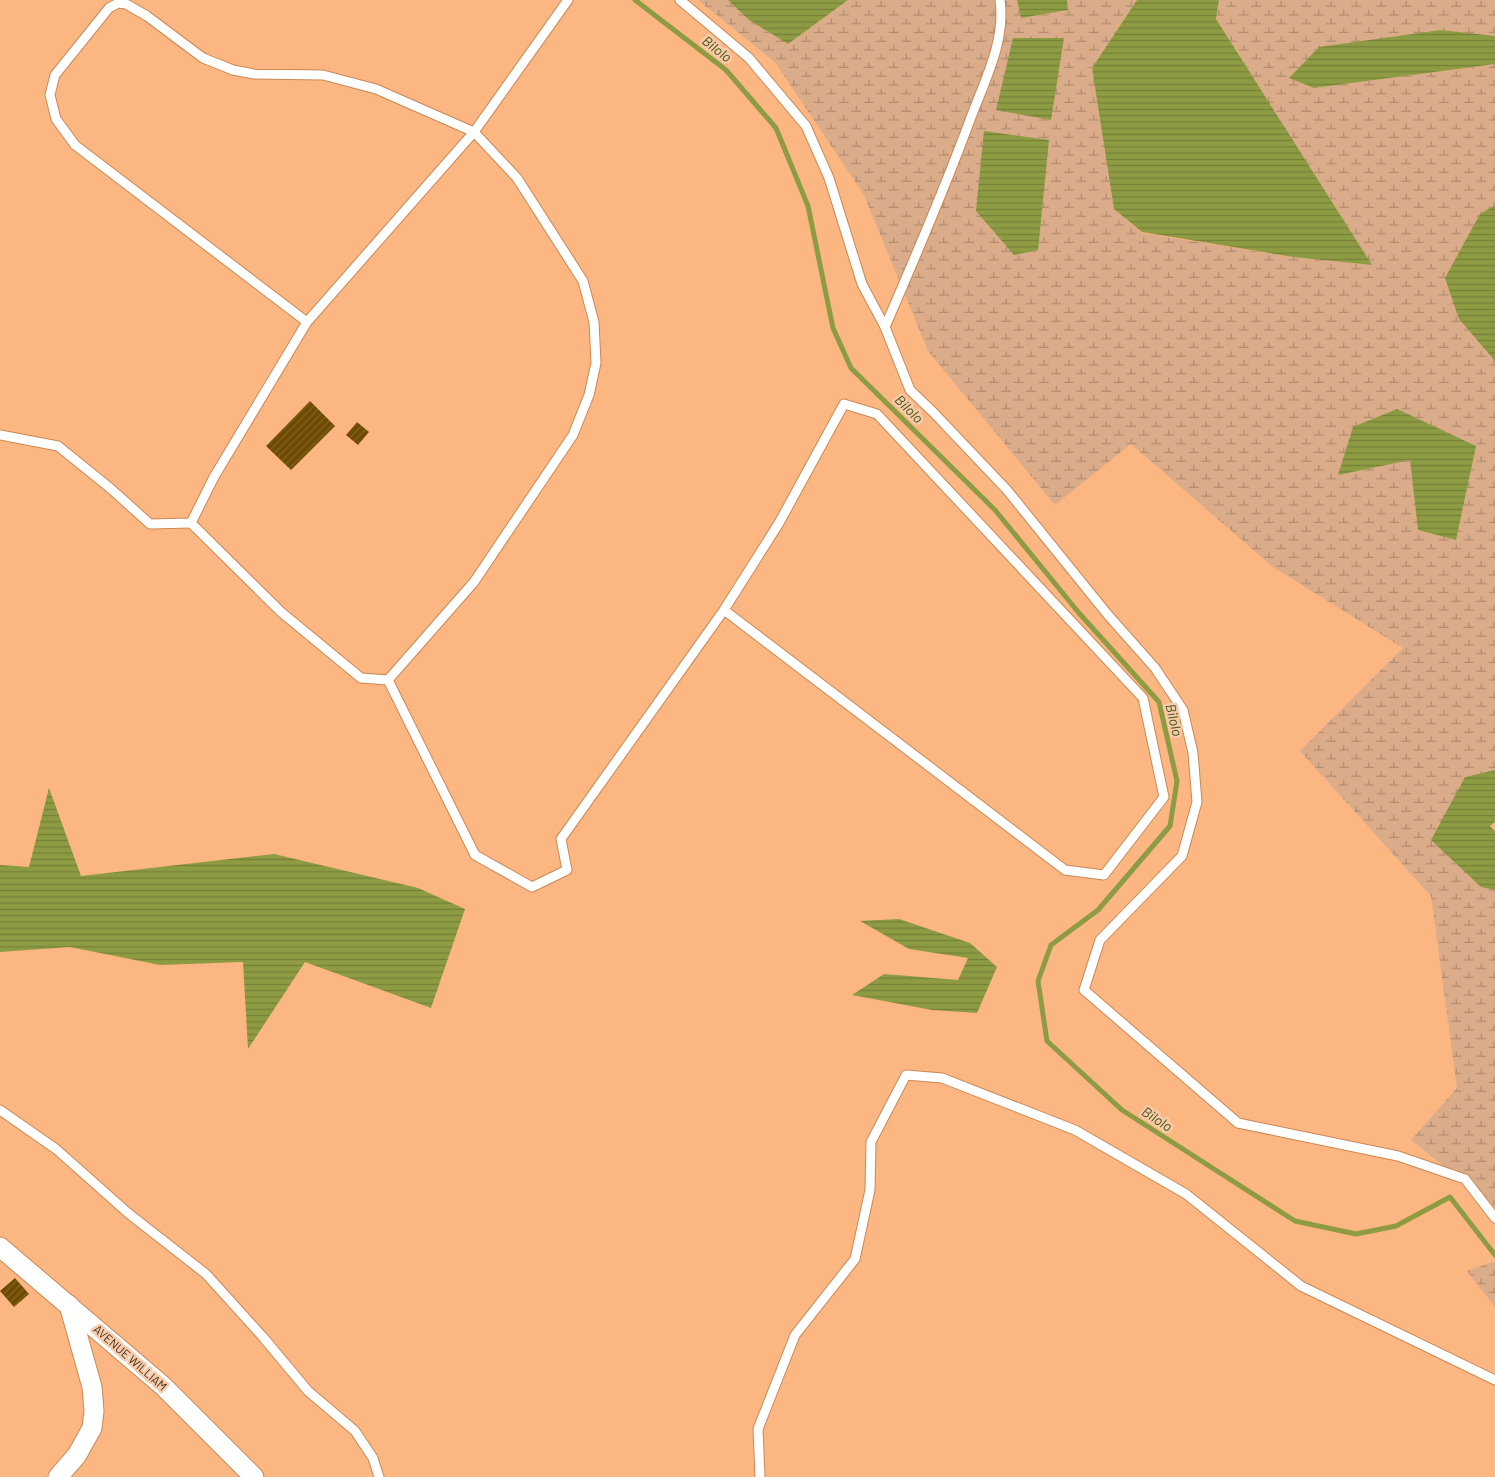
<svg xmlns="http://www.w3.org/2000/svg" width="1495" height="1477" font-family="Barlow,sans-serif">
<defs>
<pattern id="wetland-marsh" width="20" height="14" patternUnits="userSpaceOnUse" patternTransform="scale(1.25)"><rect width="20" height="14" fill="#daac8a"/><path d="M1 5h8M5 5V1M11 12h8M15 12V8" fill="none" stroke="#b28c70"/></pattern>
<pattern id="water-rules" width="6" height="5" patternUnits="userSpaceOnUse" patternTransform="scale(1.25)"><rect width="6" height="5" fill="#8d9c43"/><path d="M0 2.5h6" fill="none" stroke="#757f37"/></pattern>
<pattern id="building-hatch" width="6" height="6" patternUnits="userSpaceOnUse" patternTransform="scale(1.25)"><rect width="6" height="6" fill="#6e4b00"/><path d="M-1 1l2-2M0 6l6-6M5 7l2-2" fill="none" stroke="#806225"/></pattern>
</defs>
<rect width="100%" height="100%" fill="#fcb681"/>
<g fill="url(#wetland-marsh)" fill-rule="evenodd">
<path d="M698 0H728L749 20 788 44 848 0H1017L1021 18 1067 10V0H1137L1092 68 1114 209 1142 233 1293 257 1371 265 1216 19 1219 0H1495V36L1441 30 1314 88 1495 64V205L1480 214 1459 319 1495 361V770L1465 777 1481 887 1495 890V1207L1411 1140 1457 1088 1431 896 1300 751 1403 648 1273 567 1131 444 1055 505 928 351 864 195 775 62ZM1476 446 1418 530 1410 460Z"/>
<polygon points="1495,1261 1495,1307 1467,1271"/>
</g>
<g fill="url(#water-rules)">
<polygon points="728,0 848,0 788,44 749,20"/>
<polygon points="1017,0 1067,0 1068,10 1021,18"/>
<polygon points="1137,0 1219,0 1216,19 1372,265 1293,257 1142,232 1114,209 1092,68"/>
<polygon points="1441,30 1495,36 1495,64 1314,88 1289,78 1319,47"/>
<polygon points="1013,38 1064,38 1051,120 996,110"/>
<polygon points="984,131 1049,140 1038,250 1014,255 976,211"/>
<polygon points="1495,205 1495,361 1459,319 1445,278 1480,214"/>
<polygon points="1397,409 1476,446 1456,540 1418,530 1410,460 1338,475 1353,427"/>
<polygon points="1495,770 1495,822 1490,826 1495,831 1495,890 1481,887 1431,840 1465,777"/>
<polygon points="49,788 81,876 274,854 418,888 465,909 431,1008 305,962 248,1049 243,962 160,965 70,947 0,952 0,865 29,867"/>
<polygon points="899,919 970,943 997,967 977,1013 932,1010 852,995 884,974 958,980 968,958 909,949 860,921"/>
</g>
<g fill="none" stroke-linecap="round" stroke-linejoin="round">
<polyline stroke="#8d9c43" stroke-width="5" points="635,0 726,70 776,128 808,206 833,328 851,368 995,510 1079,613 1159,702 1177,781 1170,826 1098,910 1051,945 1038,981 1047,1041 1122,1110 1295,1221 1356,1234 1396,1226 1450,1197 1495,1255"/>
</g>
<g fill="url(#building-hatch)">
<polygon points="310,401 335,426 291,470 266,446"/>
<polygon points="357,422 369,432 358,445 346,435"/>
<polygon points="15,1278 29,1294 14,1307 0,1291"/>
</g>
<g fill="none" stroke-linecap="round" stroke-linejoin="round">
<g stroke="#cb8854" stroke-width="11">
<g id="service">
<polyline points="680,0 749,58 806,126 829,178 862,284 885,327 910,390 933,412 1007,490 1108,615 1155,668 1183,710 1193,753 1197,802 1182,856 1100,940 1084,990 1238,1123 1398,1156 1465,1179 1495,1218"/>
<path d="M885 327C915 258 944 190 970 120 984 82 1006 41 1000 0"/>
<polyline points="0,435 58,446 110,488 150,524 191,523 214,477 307,322 474,132 568,0"/>
<polyline points="191,523 281,612 361,678 388,680 474,582 573,435 589,395 596,363 594,322 583,281 517,178 474,132 376,89 323,75 254,74 233,70 203,58 147,16 126,4 118,3 109,8 55,75 50,95 56,119 75,145 307,322"/>
<polyline points="388,680 475,855 532,887 567,870 561,839 724,610 779,523 844,404 877,414 1143,698 1164,797 1104,875 1065,870 724,610"/>
<polyline points="0,1110 56,1149 128,1213 206,1274 262,1336 308,1391 355,1431 373,1458 379,1477"/>
<polyline points="760,1477 758,1429 795,1335 855,1259 870,1190 871,1142 906,1075 942,1078 1075,1130 1186,1194 1301,1286 1495,1380"/>
</g>
</g>
<g stroke="#cb8854" stroke-width="21">
<g id="minor">
<polyline points="0,1247 163,1386 254,1477"/>
<polyline points="58,1477 77,1455 92,1428 94,1411 92,1387 69,1305"/>
</g>
</g>
<use href="#service" stroke="#fff" stroke-width="9"/>
<use href="#minor" stroke="#fff" stroke-width="19"/>
</g>
<g text-anchor="middle" stroke-width="5" stroke-linejoin="round" paint-order="stroke">
<g font-size="12" fill="#442913" stroke="#f5cbab">
<text transform="translate(130 1358) rotate(41)" y="4">AVENUE WILLIAM</text>
</g>
<g font-size="14" font-style="italic" fill="#4a5412" stroke="#f5cbab">
<text transform="translate(717 49) rotate(38)" y="5">Bilolo</text>
<text transform="translate(909 409) rotate(45)" y="5">Bilolo</text>
<text transform="translate(1174 720) rotate(76)" y="5">Bilolo</text>
<text transform="translate(1157 1119) rotate(33)" y="5">Bilolo</text>
</g>
</g>
</svg>
